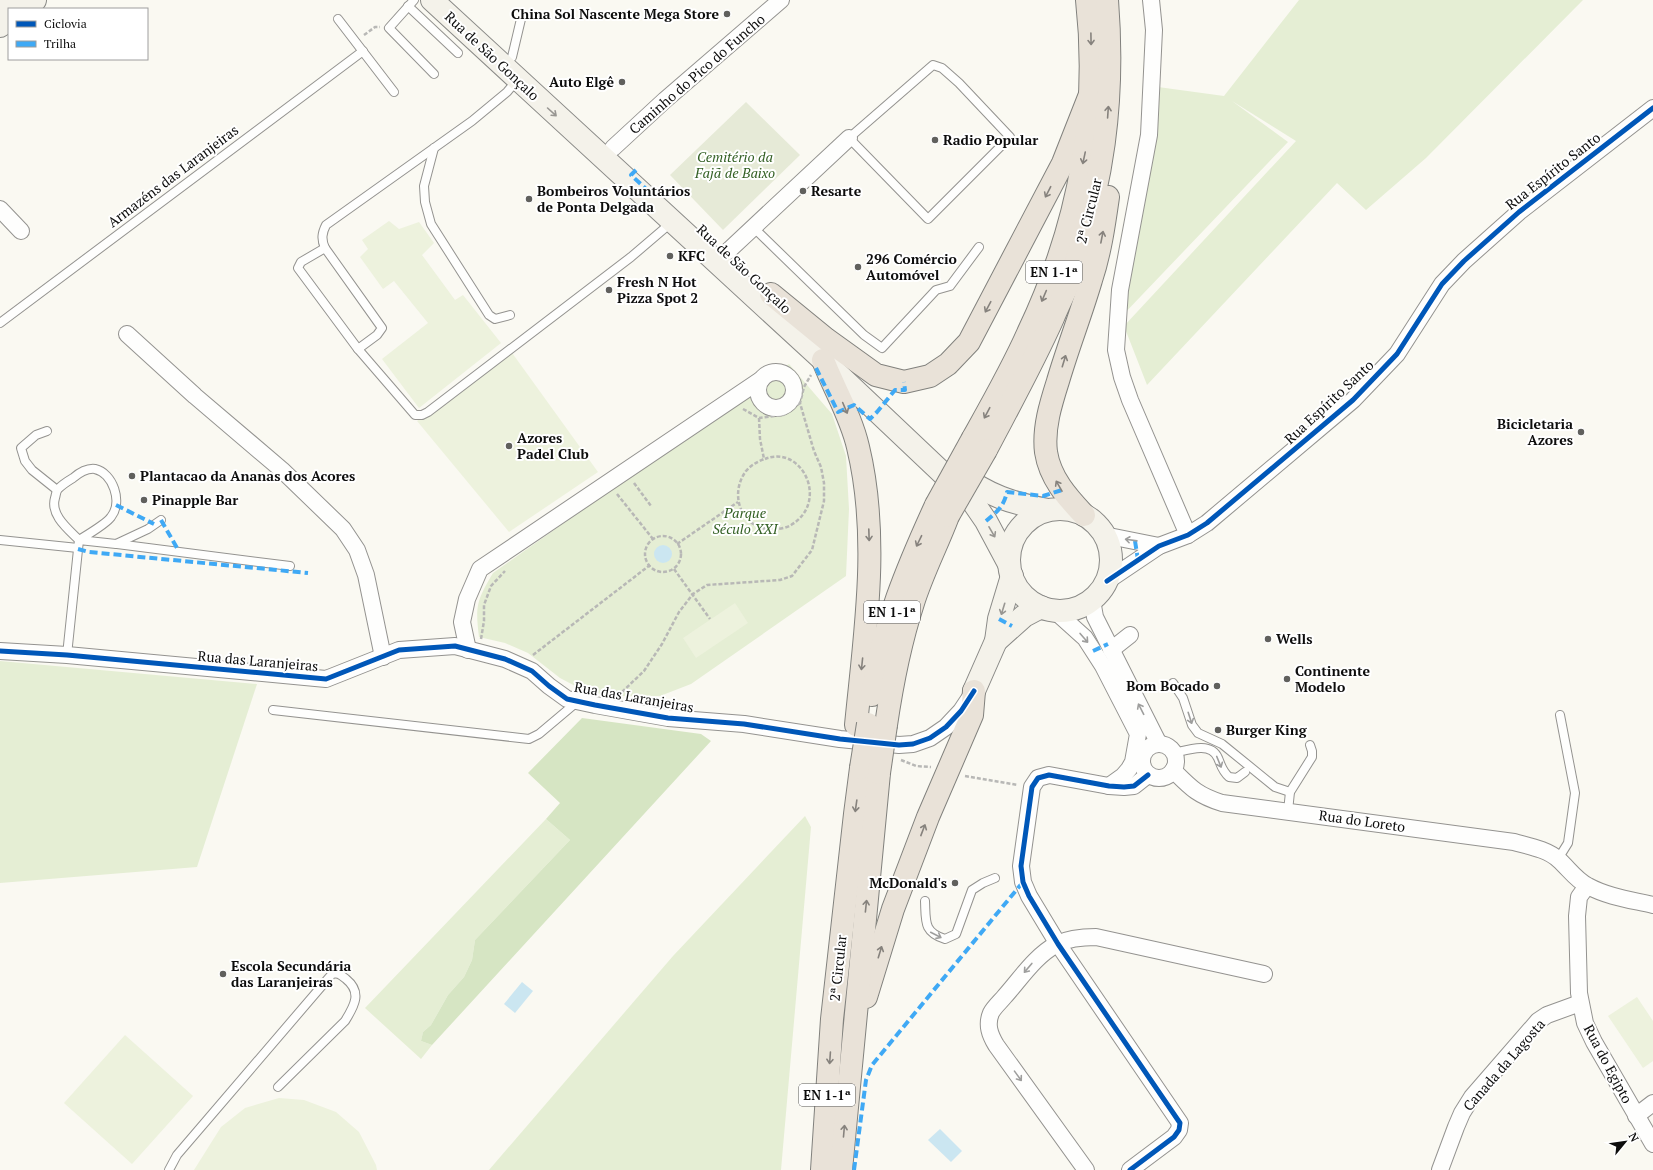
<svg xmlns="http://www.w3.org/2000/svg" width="1653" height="1170" font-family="'PT Serif',serif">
<rect width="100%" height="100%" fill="#faf9f2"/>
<g fill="#e5eed4">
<polygon points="1299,0 1583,0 1426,158 1366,210 1337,183 1147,385 1124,326 1296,141 1232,101 1288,142 1121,317 1158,87 1224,96"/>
<path d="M789 364 832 414 846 456 849 509 846 576 691 684 660 696H608L579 688 560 678 528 653 505 643 479 637C475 606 477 600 493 573Z"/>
<polygon points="0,661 257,684 197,867 0,883"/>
<polygon points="805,816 811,827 781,1170 489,1170 673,956"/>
<polygon points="546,819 570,840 475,940 472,960 464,977 448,995 431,1025 423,1032 421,1041 432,1045 421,1059 365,1008"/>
</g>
<polygon fill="#d6e5c3" points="582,718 701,734 711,741 432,1045 421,1041 423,1032 431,1025 448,995 464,977 472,960 475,940 570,840 546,819 560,803 528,773"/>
<polygon fill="#e6ead7" points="746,102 800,155 723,230 670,175"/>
<g fill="#edf2dd">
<polygon points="389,221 399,229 419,222 434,243 422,255 455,300 463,295 501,343 419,408 382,359 428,323 394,281 383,289 360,257 368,249 362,240"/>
<polygon points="510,350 598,472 509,532 417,421"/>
<polygon points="735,603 748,623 696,658 683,638"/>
<polygon points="1637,997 1653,1021 1653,1061 1643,1068 1608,1016"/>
<polygon points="125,1035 193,1096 132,1164 64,1103"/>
<polygon points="279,1098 304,1100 336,1112 359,1132 376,1165 377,1170 194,1170 221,1127 245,1108"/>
</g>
<g fill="#cbe6f1">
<circle cx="663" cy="554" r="9"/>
<polygon points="522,982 533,991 515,1013 504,1004"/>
<polygon points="940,1129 962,1151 951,1162 928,1140"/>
</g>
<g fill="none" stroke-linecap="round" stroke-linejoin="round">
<g stroke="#949390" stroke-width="10">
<g id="service">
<polyline points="414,0 389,28 434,74"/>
<polyline points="408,6 458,53"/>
<polyline points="338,19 394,92"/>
<polyline points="512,57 521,19"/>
<polygon points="933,65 942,68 959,83 1010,137 928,219 849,138"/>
<path d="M517 80 507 92 472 121 326 225C322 233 321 239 325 248L382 328 377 335 358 349 415 415H422L428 412 631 257 672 222"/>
<polyline points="434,148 424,186 425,202 431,224 489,315 495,319 510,315"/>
<polyline points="754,228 864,335 882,348 936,290 950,286 979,247"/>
<polyline points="325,248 301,262 298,268 358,349"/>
<polyline points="0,323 363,51"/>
<polyline points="47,431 36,435 21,448 25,461 32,470 57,490"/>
<polyline points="0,540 78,548"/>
<polyline points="117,544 290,566"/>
<path d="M67 655 79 540C87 535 106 524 111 517 123 502 113 473 95 469 87 468 79 473 73 478 68 481 62 485 58 489 56 491 56 495 55 498 50 515 68 529 79 540L116 544 148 529 161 520"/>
<polyline points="1173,683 1183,698 1192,725 1198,733 1222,744 1275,787 1290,792"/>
<polyline points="273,710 529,739 539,734 577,702"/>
<path d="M1174 753C1187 750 1211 741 1218 758 1221 765 1222 771 1229 777L1237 778 1245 772"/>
<polyline points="1288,811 1290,792 1312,757 1312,751 1310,745"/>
<polyline points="1558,859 1568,843 1575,793 1560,715"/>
<path d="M925 901C926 921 923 932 945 939L956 934 972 890 983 883 995 878"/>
<path d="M169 1170 177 1155 332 974C338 972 341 975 346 979 362 992 355 1005 345 1021L278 1087"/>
</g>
</g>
<g stroke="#949390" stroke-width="18">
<g id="minor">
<polyline points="1151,0 1154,30 1149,135 1120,290 1116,350 1122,377 1130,400 1188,535"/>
<polyline points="613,148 665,100 781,0"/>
<polyline points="0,209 21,231"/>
<polyline points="727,252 849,138"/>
<polyline points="127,334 195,396 282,470 343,529 357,550 366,575 383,657"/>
<circle cx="776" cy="390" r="18"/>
<polyline points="1104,535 1159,546"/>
<polyline points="1107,581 1159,546 1188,535 1207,523 1353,400 1397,354 1442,284 1464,261 1519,212 1653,108"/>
<polyline points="1092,600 1095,617 1159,744"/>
<polyline points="1055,611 1085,638 1103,666 1138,734 1133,762 1129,769 1123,776 1109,786"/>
<polyline points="468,650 462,622 467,599 480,569 762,379"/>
<polyline points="1111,650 1130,635"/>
<polyline points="0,651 67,655 326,679 399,650 455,646 505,659 532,671 549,686 567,699 595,705 668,718 744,724 840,739 899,745 913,744 930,738 946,727 961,711 973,693"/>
<circle cx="1159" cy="761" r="17"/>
<path d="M1173 770C1191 788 1197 795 1222 803L1514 842C1528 846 1547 849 1559 860 1569 869 1576 880 1588 886 1608 897 1632 900 1653 905"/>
<polyline points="1587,886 1579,897 1577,916 1579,993 1585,1023 1594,1042 1653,1144"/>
<polyline points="1636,1116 1653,1103"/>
<path d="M1086 1170 996 1045C990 1035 986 1025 991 1013 994 1007 1001 1001 1005 996 1021 978 1035 956 1057 944 1069 938 1082 937 1096 937L1264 974"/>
<polyline points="1130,1170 1174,1137 1179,1130 1180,1123 1058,944 1029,896 1023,882 1021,866 1032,787 1038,778 1049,775 1109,786 1124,787 1134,786 1148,775"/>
<polyline points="1440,1170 1456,1127 1462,1113 1472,1097 1538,1021 1547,1015 1580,1003"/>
</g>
</g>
<g stroke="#8a8a87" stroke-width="24">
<g id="secondary">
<polyline points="432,0 823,360 973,502 986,521 1009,564"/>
<polyline points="0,6 8,0"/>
<polyline points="22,9 35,0"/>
<polyline points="0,26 9,19"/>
<path d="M958 473C989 496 1011 503 1048 510"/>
<circle cx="1060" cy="560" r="51"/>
<polyline points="996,641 1024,616 1041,607"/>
<polyline points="974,691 996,641 999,619 1012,576"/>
</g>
</g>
<g stroke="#81817d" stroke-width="24">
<g id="trunk">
<polyline points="771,294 826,339 876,375 904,382 930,376 948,364 969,342 1063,163 1091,92"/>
<path d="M823 360C834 389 851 416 858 447 880 538 865 633 856 725"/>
<path d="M973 438C992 404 1012 369 1028 333 1078 228 1100 116 1087 0"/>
<path d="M986 450C1009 406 1033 363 1053 318 1058 306 1064 294 1069 282 1103 187 1115 101 1107 0"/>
<path d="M1084 515C1067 497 1050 478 1046 452 1043 428 1051 403 1058 381 1068 347 1081 314 1091 280 1100 253 1104 225 1108 197"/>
<path d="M872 695C882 628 908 566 936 505"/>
<path d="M886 725C892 684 900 643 913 603 922 574 937 545 948 516"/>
<polyline points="866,997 893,909 928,817 972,715 974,691"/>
<polyline points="822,1170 832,1019 855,814 861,768"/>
<polyline points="841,1170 879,773"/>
</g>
</g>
<g stroke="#b8b8b6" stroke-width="2.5" stroke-dasharray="4 2" stroke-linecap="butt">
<polyline points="364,35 375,27 380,27"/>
<polyline points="743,409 759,418 783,415 800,403"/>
<path d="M759 418 760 439 764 459C757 462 751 465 746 471 727 497 744 533 777 529 781 529 788 527 791 525 830 502 802 444 765 459"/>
<polyline points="634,483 651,506"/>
<polyline points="617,494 653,539"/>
<circle cx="663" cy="554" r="18"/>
<polyline points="677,544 738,502"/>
<polyline points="674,569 710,619"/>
<polyline points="481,639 484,621 484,605 491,586 505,571"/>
<polyline points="533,655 650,565"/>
<polyline points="622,692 644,671 662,644 679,612 693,594 707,585 780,580 792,576 812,550 824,501 824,483 821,467 814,451 800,403 804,387 811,375"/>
<polyline points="901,760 916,766 931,767"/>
<polyline points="965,776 1018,785"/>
</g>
<use href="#service" stroke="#fefefd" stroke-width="8"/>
<use href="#minor" stroke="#fefefd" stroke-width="16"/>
<use href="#secondary" stroke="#f4f2ea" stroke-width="22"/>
<use href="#trunk" stroke="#e9e2d8" stroke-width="22"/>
<g stroke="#81817d" stroke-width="24" stroke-linecap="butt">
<g id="trunk-bridge">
<polyline points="936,505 973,438"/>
<polyline points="948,516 986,450"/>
<polyline points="861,768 868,724"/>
<polyline points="879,773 886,725"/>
</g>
</g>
<use href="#trunk-bridge" stroke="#e9e2d8" stroke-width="22"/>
<g stroke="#3fa9f5" stroke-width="4" stroke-dasharray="8 4" stroke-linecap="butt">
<polyline points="636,170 631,175 645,188 641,192"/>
<polyline points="816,368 838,412 854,405 870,419 877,412 895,390 905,390 904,382"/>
<polyline points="116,505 154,524"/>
<polyline points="161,520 177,548"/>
<path d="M986 521C997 512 1004 506 1007 492L1043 496 1062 490"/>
<polyline points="1135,541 1138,560"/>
<polyline points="78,549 89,552 308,573"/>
<polyline points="999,619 1012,626"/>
<polyline points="1093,651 1108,644"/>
<polyline points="854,1170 866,1080 872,1065 1023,882"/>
</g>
<g stroke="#fff" stroke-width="8">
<g id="cycleway">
<polyline points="1107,581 1159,546 1188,535 1207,523 1353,400 1397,354 1442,284 1464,261 1519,212 1653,108"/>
<polyline points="0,651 67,655 326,679 399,650 455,646 505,659 532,671 549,686 567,699 595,705 668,718 744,724 840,739 899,745 913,744 930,738 946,727 961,711 974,691"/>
<polyline points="1130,1170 1174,1137 1179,1130 1180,1123 1058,944 1029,896 1023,882 1021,866 1032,787 1038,778 1049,775 1109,786 1124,787 1134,786 1148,775"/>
</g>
</g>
<use href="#cycleway" stroke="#0057b8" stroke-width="5"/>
</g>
<defs><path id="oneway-shaft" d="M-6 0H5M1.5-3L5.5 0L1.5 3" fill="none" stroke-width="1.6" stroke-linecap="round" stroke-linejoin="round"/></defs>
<g stroke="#86827d">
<use href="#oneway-shaft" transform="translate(1091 39) rotate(89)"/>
<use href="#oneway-shaft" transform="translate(1108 112) rotate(-86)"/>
<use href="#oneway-shaft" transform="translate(1084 158) rotate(102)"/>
<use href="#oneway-shaft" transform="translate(1048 192) rotate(117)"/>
<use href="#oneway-shaft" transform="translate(1102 237) rotate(-79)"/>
<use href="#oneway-shaft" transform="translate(1044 296) rotate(113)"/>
<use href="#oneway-shaft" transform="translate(988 307) rotate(118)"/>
<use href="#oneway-shaft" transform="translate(1064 361) rotate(-73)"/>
<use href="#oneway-shaft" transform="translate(845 408) rotate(67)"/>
<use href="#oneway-shaft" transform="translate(987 413) rotate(118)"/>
<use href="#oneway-shaft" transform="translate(1059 486) rotate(-120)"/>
<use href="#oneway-shaft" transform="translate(869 535) rotate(88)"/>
<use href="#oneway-shaft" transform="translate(919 541) rotate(116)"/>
<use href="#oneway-shaft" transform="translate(862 664) rotate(96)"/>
<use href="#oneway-shaft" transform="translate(856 806) rotate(98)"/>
<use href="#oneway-shaft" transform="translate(923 830) rotate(-69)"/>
<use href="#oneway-shaft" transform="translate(866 906) rotate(-84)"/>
<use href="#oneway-shaft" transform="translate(880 952) rotate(-73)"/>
<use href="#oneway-shaft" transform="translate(830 1058) rotate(94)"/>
<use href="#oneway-shaft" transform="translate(844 1131) rotate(-85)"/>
</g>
<g stroke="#989692">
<use href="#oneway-shaft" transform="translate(552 112) rotate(42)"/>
<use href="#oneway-shaft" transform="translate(992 532) rotate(60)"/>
<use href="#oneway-shaft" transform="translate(1003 609) rotate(107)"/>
</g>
<g stroke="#9e9e9d">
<use href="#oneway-shaft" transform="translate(1131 540) rotate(-172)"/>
<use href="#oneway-shaft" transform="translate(1084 638) rotate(49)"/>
<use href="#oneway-shaft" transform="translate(1141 709) rotate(-117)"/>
<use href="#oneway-shaft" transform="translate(1190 718) rotate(72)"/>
<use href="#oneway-shaft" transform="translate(1219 762) rotate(68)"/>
<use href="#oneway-shaft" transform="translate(936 935) rotate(27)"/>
<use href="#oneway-shaft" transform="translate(1028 968) rotate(130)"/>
<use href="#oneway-shaft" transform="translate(1018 1076) rotate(54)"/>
</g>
<g fill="#60605d" stroke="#fff" stroke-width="1.5">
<circle cx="727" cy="14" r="4"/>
<circle cx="622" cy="82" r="4"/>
<circle cx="935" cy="140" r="4"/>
<circle cx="803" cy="191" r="4"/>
<circle cx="529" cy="199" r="4"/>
<circle cx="670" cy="256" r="4"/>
<circle cx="858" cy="267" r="4"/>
<circle cx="609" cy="290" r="4"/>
<circle cx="1581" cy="432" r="4"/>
<circle cx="509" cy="446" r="4"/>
<circle cx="132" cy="476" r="4"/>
<circle cx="144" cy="500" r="4"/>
<circle cx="1268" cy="639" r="4"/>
<circle cx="1287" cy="679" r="4"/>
<circle cx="1217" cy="686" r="4"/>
<circle cx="1218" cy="730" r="4"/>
<circle cx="955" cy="883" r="4"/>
<circle cx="223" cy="974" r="4"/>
</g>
<g text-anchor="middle" stroke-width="4" stroke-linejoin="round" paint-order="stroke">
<g fill="#fff" stroke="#565656" stroke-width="1">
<rect x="1026" y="261" width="56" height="22" rx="3"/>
<rect x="864" y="601" width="56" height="22" rx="3"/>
<rect x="799" y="1084" width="56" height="22" rx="3"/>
</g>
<g font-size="13" font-weight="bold" fill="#0d0d0d">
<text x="1054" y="277">EN 1-1ª</text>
<text x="892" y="617">EN 1-1ª</text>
<text x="827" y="1100">EN 1-1ª</text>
</g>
<g font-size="14" font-weight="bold" fill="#0d0d0d" stroke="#fff" text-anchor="start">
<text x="719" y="19" text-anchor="end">China Sol Nascente Mega Store</text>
<text x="614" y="87" text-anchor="end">Auto Elgê</text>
<text x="943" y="145">Radio Popular</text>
<text x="537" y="196">Bombeiros Voluntários<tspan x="537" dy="16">de Ponta Delgada</tspan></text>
<text x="811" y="196">Resarte</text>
<text x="678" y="261">KFC</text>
<text x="866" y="264">296 Comércio<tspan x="866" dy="16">Automóvel</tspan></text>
<text x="617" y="287">Fresh N Hot<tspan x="617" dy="16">Pizza Spot 2</tspan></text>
<text x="1573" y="429" text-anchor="end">Bicicletaria<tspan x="1573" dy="16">Azores</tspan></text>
<text x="517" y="443">Azores<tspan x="517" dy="16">Padel Club</tspan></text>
<text x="140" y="481">Plantacao da Ananas dos Acores</text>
<text x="152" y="505">Pinapple Bar</text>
<text x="1276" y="644">Wells</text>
<text x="1295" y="676">Continente<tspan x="1295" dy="16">Modelo</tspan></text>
<text x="1209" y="691" text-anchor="end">Bom Bocado</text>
<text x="1226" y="735">Burger King</text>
<text x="947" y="888" text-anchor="end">McDonald's</text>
<text x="231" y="971">Escola Secundária<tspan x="231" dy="16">das Laranjeiras</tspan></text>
</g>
<g font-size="14" fill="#0d0d0d" stroke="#fff">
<text transform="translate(492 56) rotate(43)" y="5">Rua de São Gonçalo</text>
<text transform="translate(697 74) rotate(-41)" y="5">Caminho do Pico do Funcho</text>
<text transform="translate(1553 171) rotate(-38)" y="5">Rua Espírito Santo</text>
<text transform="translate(173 176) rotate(-37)" y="5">Armazéns das Laranjeiras</text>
<text transform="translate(1089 211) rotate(-76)" y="5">2ª Circular</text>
<text transform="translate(744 269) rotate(43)" y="5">Rua de São Gonçalo</text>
<text transform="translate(1329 402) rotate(-43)" y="5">Rua Espírito Santo</text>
<text transform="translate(258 661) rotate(5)" y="5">Rua das Laranjeiras</text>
<text transform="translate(634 697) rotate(10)" y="5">Rua das Laranjeiras</text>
<text transform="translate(1362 821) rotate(8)" y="5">Rua do Loreto</text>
<text transform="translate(838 968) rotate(-84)" y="5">2ª Circular</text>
<text transform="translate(1608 1064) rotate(62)" y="5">Rua do Egipto</text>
<text transform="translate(1504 1065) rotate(-49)" y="5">Canada da Lagosta</text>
</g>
<g font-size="14" font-style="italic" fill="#325f23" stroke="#fff">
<text x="735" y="162">Cemitério da<tspan x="735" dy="16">Fajã de Baixo</tspan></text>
<text x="745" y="518">Parque<tspan x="745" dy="16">Século XXI</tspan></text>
</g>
</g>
<rect x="8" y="8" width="140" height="52" fill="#ffffff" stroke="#9e9e9e"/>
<rect x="16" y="21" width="20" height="6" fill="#0057b8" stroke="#9e9e9e"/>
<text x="44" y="28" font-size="12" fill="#0d0d0d">Ciclovia</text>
<rect x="16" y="41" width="20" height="6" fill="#3fa9f5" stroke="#9e9e9e"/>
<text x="44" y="48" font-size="12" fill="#0d0d0d">Trilha</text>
<g transform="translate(1625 1142) rotate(61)" stroke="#ffffff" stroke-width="3" paint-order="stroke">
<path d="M0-3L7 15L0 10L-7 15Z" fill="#0d0d0d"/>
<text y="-6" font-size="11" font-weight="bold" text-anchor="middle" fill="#0d0d0d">N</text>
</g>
</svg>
